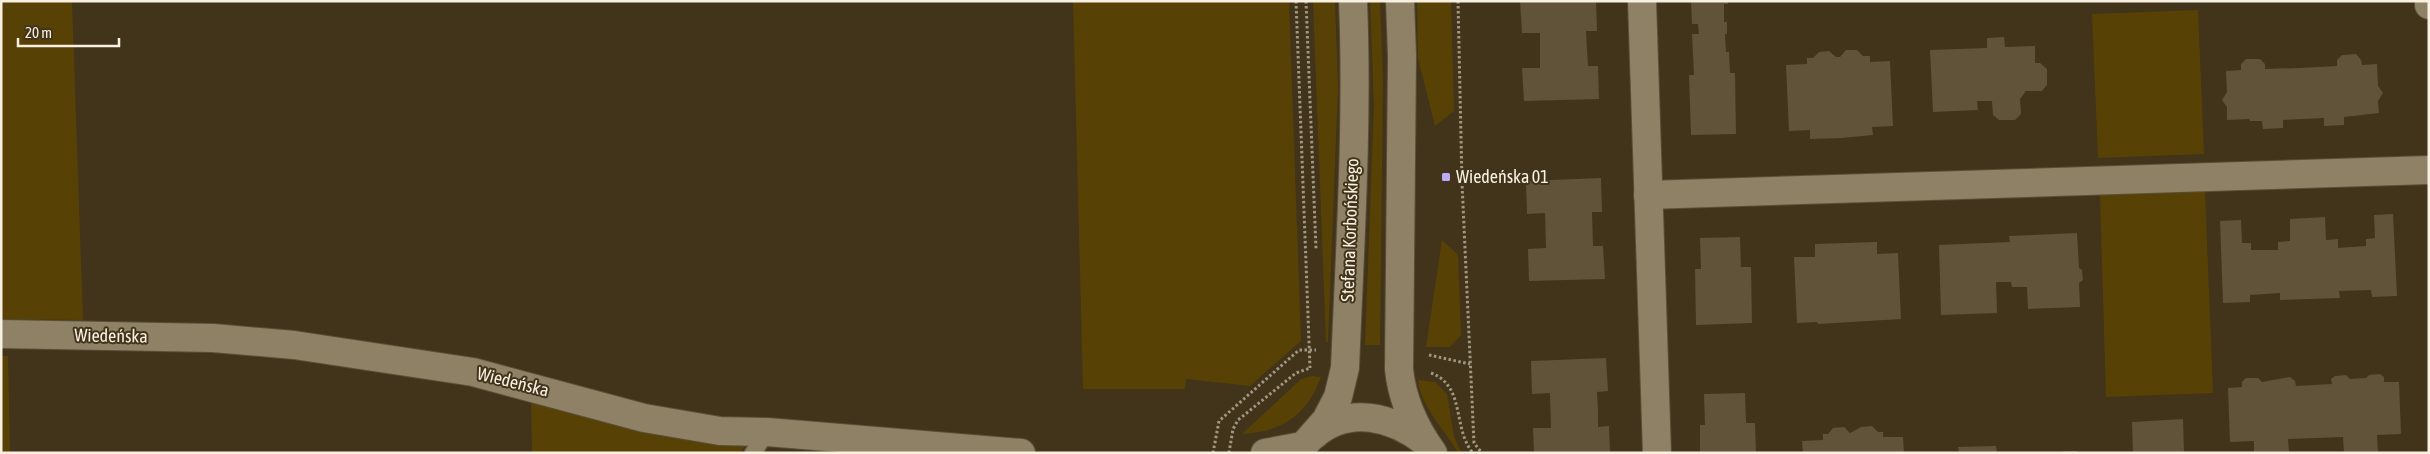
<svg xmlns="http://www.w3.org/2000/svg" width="2430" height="454" font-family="'Asap Condensed',sans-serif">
<rect width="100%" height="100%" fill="#41341a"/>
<g fill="#584105">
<polygon points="1,1 72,1 83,320 1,319"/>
<polygon points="1073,1 1289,1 1301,341 1250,386 1186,379 1185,389 1083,389"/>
<polygon points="1313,1 1335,1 1338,87 1328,342 1326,342"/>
<polygon points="1370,1 1380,1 1383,80 1380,345 1365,345 1374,106"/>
<polygon points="1417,1 1451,1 1454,111 1435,126 1418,58"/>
<polygon points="2198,10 2204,154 2098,158 2092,14"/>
<polygon points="2205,191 2213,393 2106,397 2100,195"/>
<polygon points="1442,240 1458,255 1461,335 1450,347 1426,347"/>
<polygon points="1,356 8,356 10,453 1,453"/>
<path d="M1312 376 1321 377C1307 415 1282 432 1242 434L1301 379Z"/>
<path d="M1418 380 1435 382 1447 394 1454 436 1461 453H1458C1445 429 1421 408 1418 380Z"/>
<polygon points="531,400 630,426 745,446 740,453 532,453"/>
</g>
<g fill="#605339">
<polygon points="1520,1 1596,1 1597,31 1586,31 1587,50 1588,66 1598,66 1599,99 1524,101 1522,68 1540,68 1540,33 1522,33"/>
<polygon points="1691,1 1728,1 1728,4 1724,4 1724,22 1727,22 1727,34 1725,34 1726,52 1729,52 1730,73 1735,73 1736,134 1691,135 1689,75 1694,75 1692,34 1699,34 1698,24 1692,24"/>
<polygon points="2004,37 2005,47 2035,46 2035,63 2040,63 2047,69 2047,85 2042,91 2026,91 2020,99 2021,114 2015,120 1999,120 1993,115 1992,101 1977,101 1978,110 1933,112 1930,50 1987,48 1987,38"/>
<polygon points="1846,50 1857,50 1863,56 1870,56 1870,62 1890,61 1893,126 1872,127 1873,135 1841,138 1810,139 1810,130 1789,131 1786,65 1807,64 1807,58 1813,58 1819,52 1829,51 1836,57 1840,57"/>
<polygon points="2356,54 2361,60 2362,65 2377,64 2378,86 2383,93 2378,101 2379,113 2344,117 2344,125 2324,126 2324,118 2283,120 2283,128 2263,129 2262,121 2250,121 2249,119 2227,120 2227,107 2222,100 2227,92 2226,71 2241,70 2241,64 2246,59 2260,59 2265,64 2265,69 2301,68 2337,66 2337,60 2342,55"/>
<polygon points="1601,178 1602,212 1592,212 1593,246 1603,246 1605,279 1529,281 1528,249 1546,248 1545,213 1527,214 1526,181"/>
<polygon points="2393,214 2397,296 2372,297 2371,290 2339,291 2340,298 2280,300 2280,293 2250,295 2250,302 2223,303 2220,221 2241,220 2242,243 2251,243 2251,250 2278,250 2278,242 2290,241 2290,219 2325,217 2326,240 2338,239 2338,248 2366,246 2366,239 2375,238 2374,215"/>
<polygon points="2077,233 2079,268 2082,270 2083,280 2079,283 2080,307 2028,309 2027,287 2012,287 2011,282 1996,282 1997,313 1941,315 1939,245 2010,242 2009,236"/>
<polygon points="1740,237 1741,267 1751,267 1752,323 1696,325 1695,269 1701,269 1700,238"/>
<polygon points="1877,242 1877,254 1898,253 1901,319 1818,324 1817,322 1797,323 1794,257 1815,257 1815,244"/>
<polygon points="1606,358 1608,391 1597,392 1598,411 1598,427 1609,426 1610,453 1534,453 1533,428 1551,428 1550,393 1532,394 1531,361"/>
<polygon points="2380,374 2384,377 2384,382 2399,382 2401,434 2377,435 2378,453 2344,453 2343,437 2288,439 2289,453 2254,453 2254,441 2230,442 2228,388 2242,387 2242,382 2246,378 2258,378 2262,382 2290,377 2295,381 2296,386 2332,384 2331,379 2335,376 2346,375 2350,379 2366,378 2369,375"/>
<polygon points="1745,393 1746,423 1755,423 1756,453 1700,453 1700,425 1705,425 1704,394"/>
<polygon points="2183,419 2184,453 2133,453 2132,422"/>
<polygon points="1872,426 1878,432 1883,432 1883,437 1903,437 1904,453 1803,453 1802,441 1823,440 1823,434 1828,434 1833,428 1844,427 1850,433 1861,427"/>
<polygon points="1996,446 1997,453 1959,453 1958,447"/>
<rect x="2063" y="451" width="14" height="2"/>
</g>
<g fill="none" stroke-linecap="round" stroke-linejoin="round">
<g stroke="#594f38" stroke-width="19">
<polyline id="service" points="753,453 767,432"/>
</g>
<g stroke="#594f38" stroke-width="30">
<g id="minor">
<polyline points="1642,1 1657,453"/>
<polyline points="2429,1 2429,5"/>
<polyline points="1648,195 2429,170"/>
<polyline points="1,334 213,338 294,345 473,372 644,418 720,431 767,432 1021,453"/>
<polyline points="1265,453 1302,446"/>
</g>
</g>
<g stroke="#594f38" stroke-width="30">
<g id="tertiary">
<path d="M1400 1 1402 56 1399 369C1402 400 1415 428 1433 453"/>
<path d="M1314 435C1349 405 1393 417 1425 442"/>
<path d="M1297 453 1326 420 1338 397 1345 368C1350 246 1358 123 1353 1"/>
</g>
</g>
<g stroke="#a29783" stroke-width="3" stroke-dasharray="2.5 2.5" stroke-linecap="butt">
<polyline points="1296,1 1310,368"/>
<polyline points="1306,1 1316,249"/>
<polyline points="1458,1 1462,183 1474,443 1482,453"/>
<polyline points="1429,355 1470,364"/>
<path d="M1431 373C1466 386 1452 428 1473 453"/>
<polyline points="1213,453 1219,421 1299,350 1316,350"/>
<polyline points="1229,453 1233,429 1238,420 1296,373 1310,368"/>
</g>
<use href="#service" stroke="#8f8165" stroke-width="16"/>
<use href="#minor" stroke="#8f8165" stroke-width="28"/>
<use href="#tertiary" stroke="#8f8165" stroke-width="28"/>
</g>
<rect fill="#bcaaf6" stroke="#41341a" stroke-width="2" x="1441" y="172" width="10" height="10" rx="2.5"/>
<g text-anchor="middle" stroke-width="4" stroke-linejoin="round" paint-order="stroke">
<g font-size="18" fill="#f8f0e1" stroke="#41341a" text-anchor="start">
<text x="1456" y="183">Wiedeńska 01</text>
</g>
<g font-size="18" fill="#f8f0e1" stroke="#41341a">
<text transform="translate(1350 230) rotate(-88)" y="6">Stefana Korbońskiego</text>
<text transform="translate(111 336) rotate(1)" y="6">Wiedeńska</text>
<text transform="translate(513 382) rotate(14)" y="6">Wiedeńska</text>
</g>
</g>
<rect width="2430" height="454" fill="none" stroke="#f8f0e1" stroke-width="5"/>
<path d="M18 38v8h101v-8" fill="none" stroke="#f8f0e1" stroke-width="2.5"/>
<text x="25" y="38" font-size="15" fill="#f8f0e1" stroke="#41341a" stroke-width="4" paint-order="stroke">20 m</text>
</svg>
